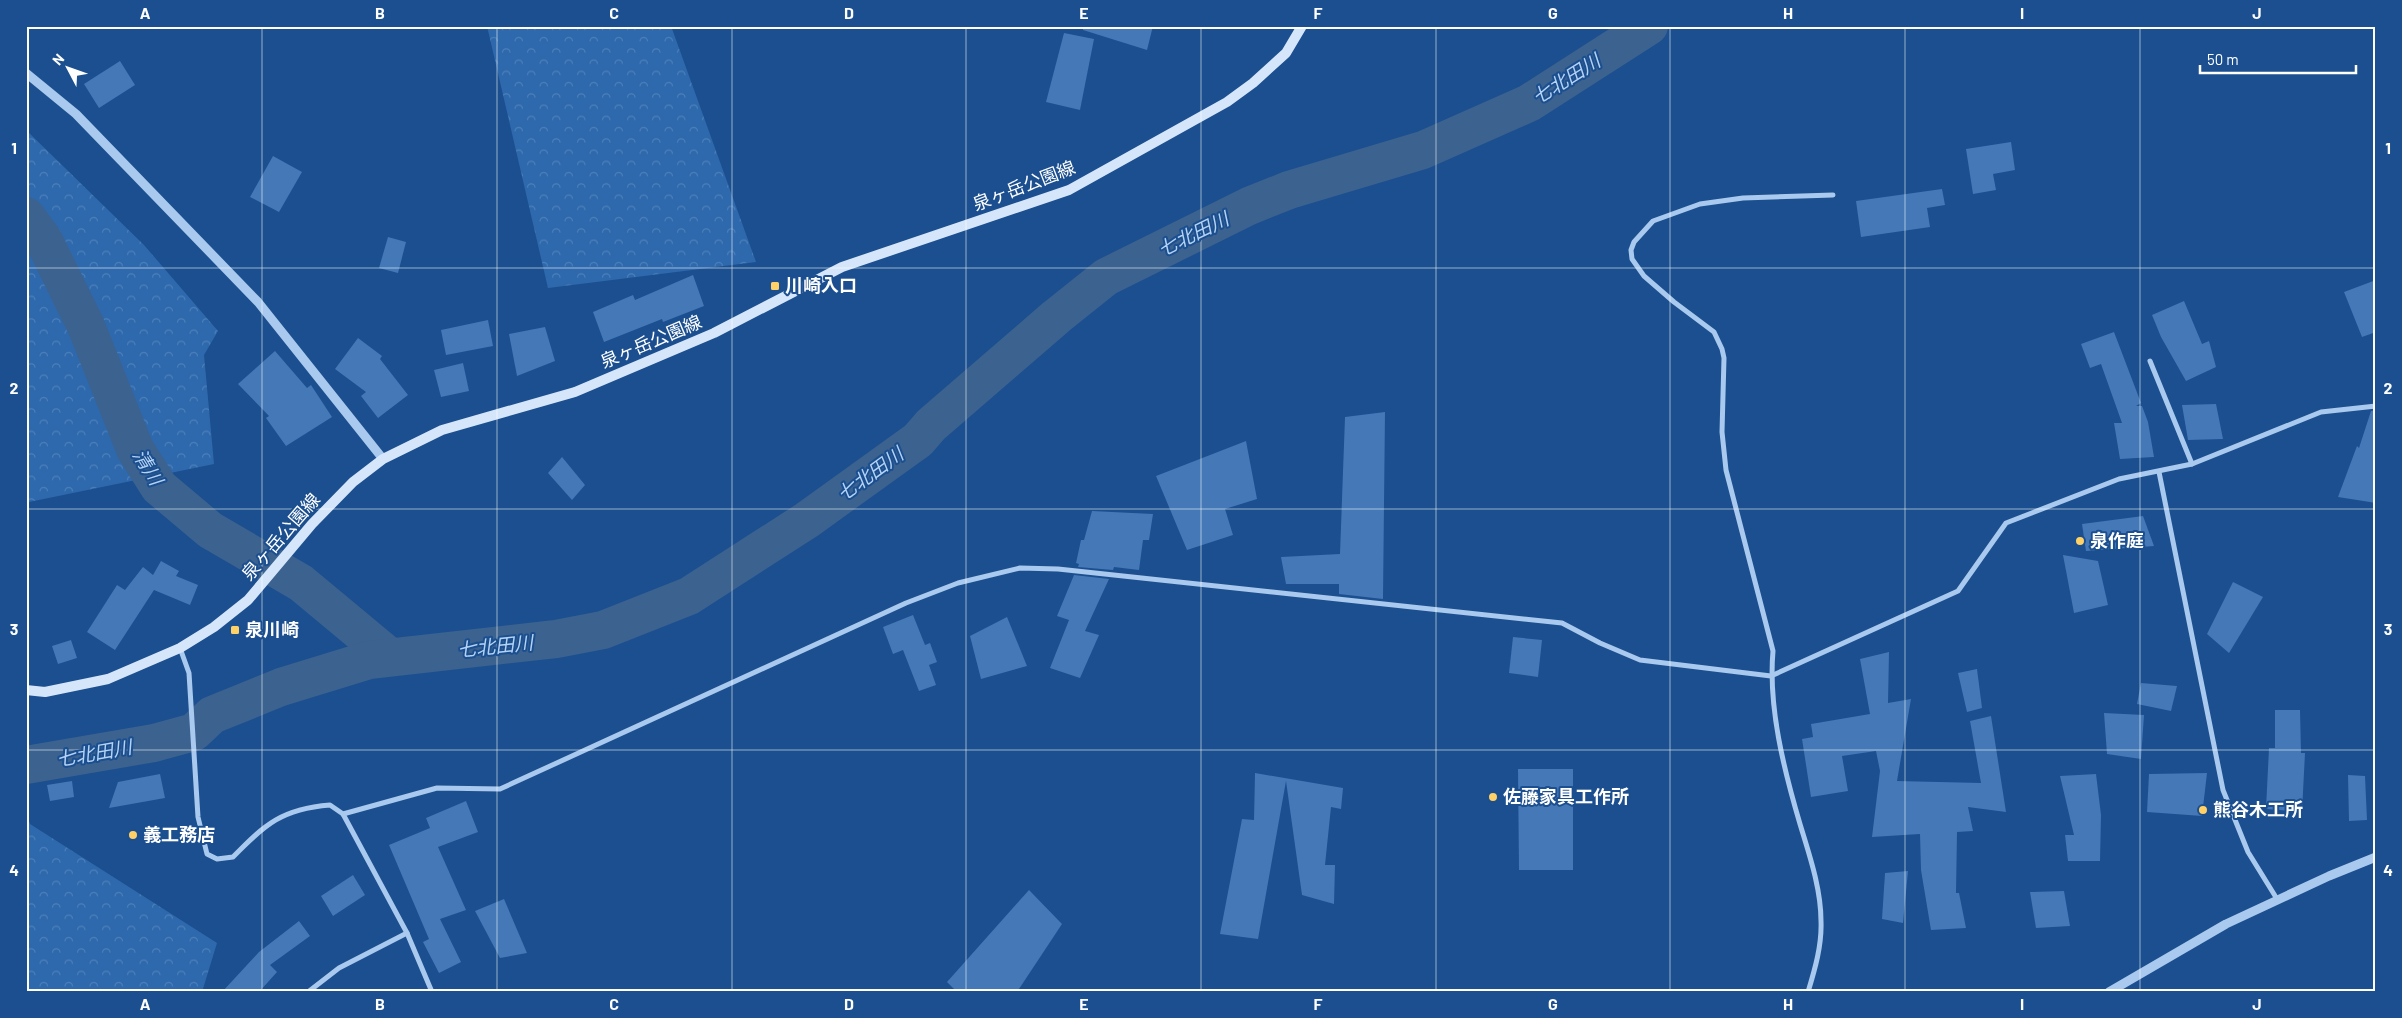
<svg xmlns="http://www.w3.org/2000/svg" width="2402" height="1018" font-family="Barlow,'Noto Sans JP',sans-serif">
<defs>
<pattern id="forest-crowns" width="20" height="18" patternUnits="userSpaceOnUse" patternTransform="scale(1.25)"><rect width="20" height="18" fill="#2e69ad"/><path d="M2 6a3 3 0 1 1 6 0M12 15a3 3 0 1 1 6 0" fill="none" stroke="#4d80b9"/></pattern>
</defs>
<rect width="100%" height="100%" fill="#1b4f8f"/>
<g fill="url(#forest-crowns)">
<polygon points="487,26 671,26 756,262 548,288"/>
<polygon points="26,130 144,245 218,331 204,355 214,464 29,502 26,481"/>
<polygon points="26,812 30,824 217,943 202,992 26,992"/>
</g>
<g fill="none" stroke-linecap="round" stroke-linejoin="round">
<g stroke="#3c6290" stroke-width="38">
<polyline points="26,216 43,239 86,326 135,449 159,487 210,530 301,583 390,657"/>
<polyline points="26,765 154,743 194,732 212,715 281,687 369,660 556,639 603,630 689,596 807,520 918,440 931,425 1056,317 1106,277 1249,206 1289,190 1423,150 1529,103 1649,26"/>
</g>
</g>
<g fill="#4478b7">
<polygon points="1083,26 1153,26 1147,50 1083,30"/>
<polygon points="1064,33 1094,39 1080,110 1046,102"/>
<polygon points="120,61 135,85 99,108 84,84"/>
<polygon points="2011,142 2015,170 1993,174 1996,190 1973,194 1966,149"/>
<polygon points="273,156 302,172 279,212 250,197"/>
<polygon points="1942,189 1945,205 1927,208 1930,227 1861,237 1856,201"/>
<polygon points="388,237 406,242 398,273 379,268"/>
<polygon points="693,275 704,306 663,322 662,319 604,342 593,312 633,295 635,300"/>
<polygon points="2376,280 2376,332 2362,337 2344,292"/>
<polygon points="2184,301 2202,344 2209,341 2216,367 2186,381 2161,337 2152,315"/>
<polygon points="488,320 493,346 446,355 441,330"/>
<polygon points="545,327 555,361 517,376 509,334"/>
<polygon points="2114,332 2141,403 2136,406 2142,406 2148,422 2154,457 2120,459 2114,423 2122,423 2101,364 2090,368 2081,344"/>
<polygon points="358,338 382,356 380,359 408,395 378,418 361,396 366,392 335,369"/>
<polygon points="275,351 307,388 311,385 332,417 286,446 266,418 269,416 238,384"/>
<polygon points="463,363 469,391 441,397 434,370"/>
<polygon points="2216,404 2223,439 2188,440 2182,405"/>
<polygon points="2376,410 2376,503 2338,497 2357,446 2359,448 2371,411"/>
<polygon points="1385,412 1383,599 1339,594 1339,584 1286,584 1281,557 1340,554 1345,417"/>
<polygon points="1246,441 1257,499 1225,509 1233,535 1187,550 1156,476"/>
<polygon points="562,457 585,485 572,500 548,473"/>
<polygon points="1092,511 1153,514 1149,540 1143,540 1139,570 1114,567 1113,570 1078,567 1079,564 1076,563 1081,540 1084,540"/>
<polygon points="2143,516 2154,546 2086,551 2082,524"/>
<polygon points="2063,555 2098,561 2108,605 2074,613"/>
<polygon points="161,561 179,571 176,576 198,585 190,605 154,590 115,650 87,632 117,585 125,590 143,567 153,575"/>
<polygon points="1074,575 1109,579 1085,631 1099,635 1080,678 1050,668 1069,620 1057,616"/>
<polygon points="2233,582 2263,597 2229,653 2207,634"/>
<polygon points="913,615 925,645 930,643 937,662 929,665 936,685 919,691 903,650 893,654 883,627"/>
<polygon points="1007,617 1027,666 981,679 970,636"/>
<polygon points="1513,637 1542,640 1538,677 1509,673"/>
<polygon points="71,640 77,658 58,664 52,646"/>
<polygon points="1889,652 1888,703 1911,699 1897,781 1981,783 1970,721 1991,716 2006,812 1968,807 1973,831 1957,832 1956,893 1959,893 1966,928 1931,930 1921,870 1920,834 1872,837 1880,771 1876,751 1842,756 1848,791 1811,797 1802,739 1813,737 1811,724 1870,714 1860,659"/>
<polygon points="1977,669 1982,708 1967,712 1958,673"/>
<polygon points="2141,683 2177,686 2171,711 2137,704"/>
<polygon points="2275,710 2300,710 2301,753 2305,753 2302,812 2266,809 2269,748 2275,748"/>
<polygon points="2104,713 2144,715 2141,759 2107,754"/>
<polygon points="1518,769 1573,769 1573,870 1519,870"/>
<polygon points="1255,773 1343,788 1341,809 1331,807 1325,865 1335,865 1334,904 1302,895 1286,781 1258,939 1220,934 1242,819 1254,820"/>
<polygon points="2207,773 2202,816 2147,812 2149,774"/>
<polygon points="160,774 165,798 109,808 118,782"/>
<polygon points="2096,774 2101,815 2100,861 2068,861 2065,835 2074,835 2060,776"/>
<polygon points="2348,775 2365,776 2367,820 2349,821"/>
<polygon points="72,781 74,797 50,801 47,785"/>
<polygon points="466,801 478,832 438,847 466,910 440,919 461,962 439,973 423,942 429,939 389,845 430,828 426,818"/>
<polygon points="1908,871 1903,923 1882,919 1885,873"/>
<polygon points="353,875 365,895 333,916 321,896"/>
<polygon points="1029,890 1062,924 1017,992 957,992 947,982"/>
<polygon points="2064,891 2070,926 2036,928 2030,892"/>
<polygon points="504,899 527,953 500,958 475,911"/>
<polygon points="299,921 310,936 270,965 277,972 259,992 222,992 259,952"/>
</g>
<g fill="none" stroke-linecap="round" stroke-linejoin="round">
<g stroke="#a9c9ee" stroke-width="5">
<polyline points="2150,361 2192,464"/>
<polyline points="2159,472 2223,790 2248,852 2277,899"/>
<path d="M180 648 189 673 198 817 207 854 217 859 233 857C265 824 282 809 330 805L343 814 407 933 432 992"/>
<polyline points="343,814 437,788 500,789 906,603 958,583 1020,568 1058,569 1562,623 1600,643 1640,660 1771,676 1958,591 2006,523 2119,479 2192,464 2321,412 2376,406"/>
<polyline points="308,992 339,968 407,933"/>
<path d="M1808 992C1815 969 1822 945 1821 921 1821 888 1809 854 1800 824 1784 770 1768 707 1773 651L1726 470 1722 432 1724 358 1722 349 1714 332 1674 302 1644 276 1632 259 1631 250 1634 242 1653 221 1700 204 1743 198 1833 195"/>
</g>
<g stroke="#a9c9ee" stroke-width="9">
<polyline points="26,73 76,114 258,302 383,459"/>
<polyline points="2109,992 2226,924 2329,876 2376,857"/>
</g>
<polyline stroke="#d6e6fa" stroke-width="10" points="26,690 45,692 108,679 180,648 214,627 248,600 312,524 353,482 383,459 442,430 575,392 714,333 842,267 1069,190 1227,102 1253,83 1286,53 1302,26"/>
</g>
<path fill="none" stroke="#fff" stroke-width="1" stroke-opacity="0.55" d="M262 26V992M497 26V992M732 26V992M966 26V992M1201 26V992M1436 26V992M1670 26V992M1905 26V992M2140 26V992M26 268H2376M26 509H2376M26 750H2376"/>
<g fill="#ffd166" stroke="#1b4f8f" stroke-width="2">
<rect x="770" y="281" width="10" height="10" rx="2.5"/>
<circle cx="2080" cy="541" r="5"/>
<rect x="230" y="625" width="10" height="10" rx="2.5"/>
<circle cx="1493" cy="797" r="5"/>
<circle cx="2203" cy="810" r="5"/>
<circle cx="133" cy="835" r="5"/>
</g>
<g text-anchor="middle" stroke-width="4" stroke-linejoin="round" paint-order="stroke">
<g font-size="18" fill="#fff" stroke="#1b4f8f">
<text transform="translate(1024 186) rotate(-21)" y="6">泉ヶ岳公園線</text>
<text transform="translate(651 342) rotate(-23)" y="6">泉ヶ岳公園線</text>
<text transform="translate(281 537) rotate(-49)" y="6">泉ヶ岳公園線</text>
</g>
<g font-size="18" font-weight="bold" fill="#fff" stroke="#1b4f8f" text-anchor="start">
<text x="785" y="292">川崎入口</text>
<text x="2090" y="547">泉作庭</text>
<text x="245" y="636">泉川崎</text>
<text x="1503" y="803">佐藤家具工作所</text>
<text x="2213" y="816">熊谷木工所</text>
<text x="143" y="841">義工務店</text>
</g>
<g font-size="19" font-style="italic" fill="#b5d3f5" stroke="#1b4f8f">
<text transform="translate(1566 79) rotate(-32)" y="7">七北田川</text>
<text transform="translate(1193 234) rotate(-26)" y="7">七北田川</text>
<text transform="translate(148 467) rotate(58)" y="7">清川</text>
<text transform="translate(870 474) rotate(-36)" y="7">七北田川</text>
<text transform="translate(495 646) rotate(-6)" y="7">七北田川</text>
<text transform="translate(94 753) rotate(-10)" y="7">七北田川</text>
</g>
</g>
<rect width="2402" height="1018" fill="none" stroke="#1b4f8f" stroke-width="55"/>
<g transform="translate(68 68) rotate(311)" stroke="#1b4f8f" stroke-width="4" paint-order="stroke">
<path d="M0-4L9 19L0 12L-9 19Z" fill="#ffffff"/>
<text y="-8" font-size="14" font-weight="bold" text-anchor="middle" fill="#ffffff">N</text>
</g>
<path d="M2200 65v8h156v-8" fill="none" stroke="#ffffff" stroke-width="2.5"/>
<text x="2207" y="65" font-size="15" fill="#ffffff" stroke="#1b4f8f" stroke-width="4" paint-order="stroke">50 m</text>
<rect x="28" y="28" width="2346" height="962" fill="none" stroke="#fff" stroke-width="2"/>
<g font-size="16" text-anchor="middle" font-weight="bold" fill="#fff">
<text x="145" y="19">A</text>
<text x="380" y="19">B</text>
<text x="614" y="19">C</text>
<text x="849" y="19">D</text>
<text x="1084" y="19">E</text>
<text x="1318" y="19">F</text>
<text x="1553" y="19">G</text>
<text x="1788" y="19">H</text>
<text x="2022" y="19">I</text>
<text x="2257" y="19">J</text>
<text x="14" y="154">1</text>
<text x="2388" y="154">1</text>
<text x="14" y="394">2</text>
<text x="2388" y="394">2</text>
<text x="14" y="635">3</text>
<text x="2388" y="635">3</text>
<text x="14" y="876">4</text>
<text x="2388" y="876">4</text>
<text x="145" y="1010">A</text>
<text x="380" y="1010">B</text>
<text x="614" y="1010">C</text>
<text x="849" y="1010">D</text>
<text x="1084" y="1010">E</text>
<text x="1318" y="1010">F</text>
<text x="1553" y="1010">G</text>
<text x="1788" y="1010">H</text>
<text x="2022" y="1010">I</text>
<text x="2257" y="1010">J</text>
</g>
</svg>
